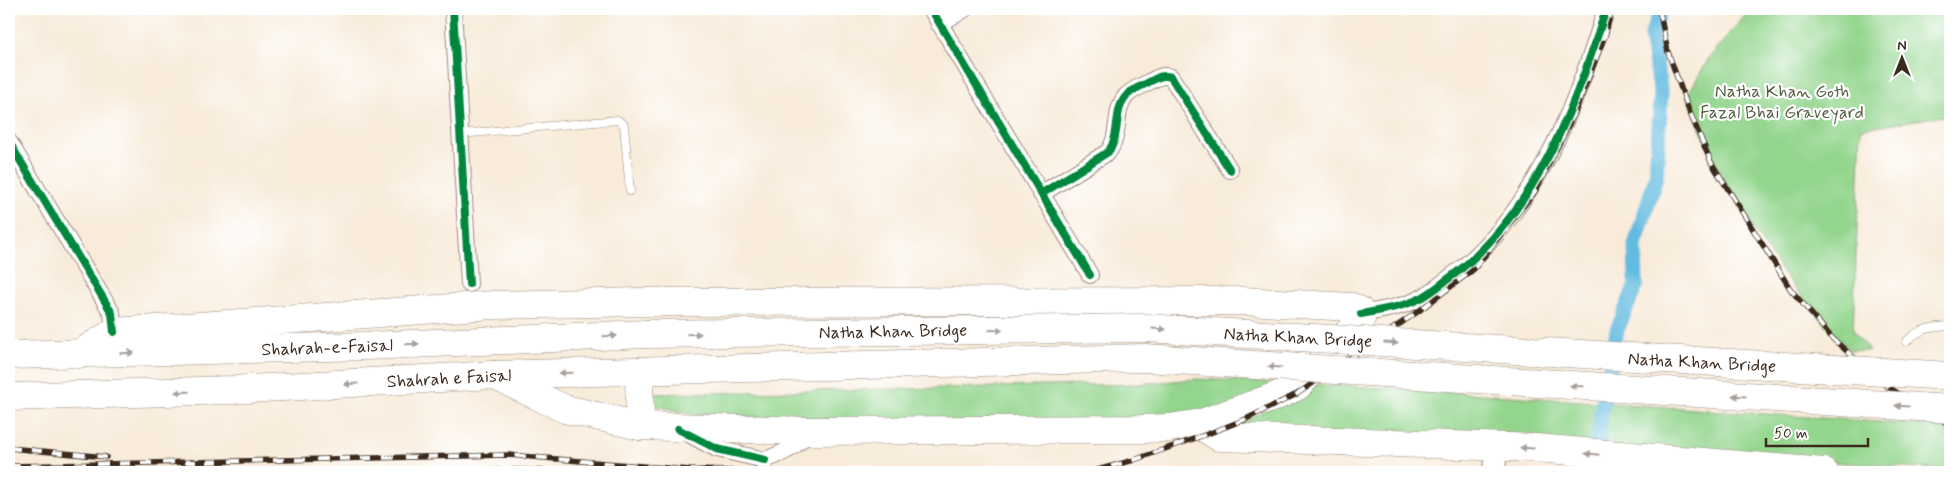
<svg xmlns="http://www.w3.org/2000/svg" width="1959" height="481" font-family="Mynerve,sans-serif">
<rect width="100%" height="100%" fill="#fff"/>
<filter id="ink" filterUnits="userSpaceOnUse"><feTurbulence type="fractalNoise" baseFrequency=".02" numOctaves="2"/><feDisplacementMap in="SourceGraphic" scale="10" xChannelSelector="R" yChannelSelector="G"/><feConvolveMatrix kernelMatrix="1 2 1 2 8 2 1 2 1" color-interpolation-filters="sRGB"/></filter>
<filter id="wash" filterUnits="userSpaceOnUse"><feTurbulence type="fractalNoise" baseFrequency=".0096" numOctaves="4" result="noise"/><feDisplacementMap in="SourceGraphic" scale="20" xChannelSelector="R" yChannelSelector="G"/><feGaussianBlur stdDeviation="1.12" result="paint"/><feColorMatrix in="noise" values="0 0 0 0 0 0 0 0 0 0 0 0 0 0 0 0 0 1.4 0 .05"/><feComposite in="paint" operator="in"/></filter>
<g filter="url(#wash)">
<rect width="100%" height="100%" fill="#f8ebd9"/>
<g fill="#93d58d" stroke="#678056">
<path d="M1751 9H1950V115L1861 128 1853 331 1869 351 1850 350C1798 299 1757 240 1722 176 1708 151 1698 122 1687 96L1709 58Z"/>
<polygon points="1196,379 1410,389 1950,427 1950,470 1585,445 695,415 653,405 650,394 1138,384"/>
</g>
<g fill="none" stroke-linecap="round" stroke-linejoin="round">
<polyline stroke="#63bbe0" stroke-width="15" points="1595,472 1601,415 1617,330 1636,285 1635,245 1656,177 1661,94 1651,36 1661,9"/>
</g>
</g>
<g filter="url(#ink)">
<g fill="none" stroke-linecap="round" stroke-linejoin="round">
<g stroke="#9a8a7c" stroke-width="9">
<g id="lane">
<polyline points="460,134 618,120 624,125 630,191"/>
<path d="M1906 342C1919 328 1932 327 1950 326"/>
</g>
</g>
<g stroke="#9a8a7c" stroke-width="18">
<g id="street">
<polyline points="453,9 469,284"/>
<polyline points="931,9 1090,275"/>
<polyline points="939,24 965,9"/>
<polyline points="9,142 112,313 114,332"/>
<path d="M1041 194 1108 152C1121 136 1113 111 1126 96 1131 90 1142 86 1149 82 1157 78 1162 74 1171 77L1230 170"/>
<path d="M1361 314C1382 310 1404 307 1423 297 1432 292 1440 285 1448 279 1533 218 1576 106 1606 9"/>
<polyline points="685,432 717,449 765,460"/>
<path d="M764 465 765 460C784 453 797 447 809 431"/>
</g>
</g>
<g stroke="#9a8a7c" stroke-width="24">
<polyline id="secondary" points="1494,472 1496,446"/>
</g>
<g stroke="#9a8a7c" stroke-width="29">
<g id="highway">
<polyline points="79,354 114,332 493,305 643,302 1243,301 1352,307 1359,310 1361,319 1298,386 1274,397 1202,423"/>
<polyline points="9,355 366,346 645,334"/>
<polyline points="639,371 640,426"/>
<polyline points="493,375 565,409 640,426 809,431 1141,429 1169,428 1202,423 1204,428 1219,437 1536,448 1824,472"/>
<polyline points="9,397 231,390 493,375 667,370"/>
</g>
</g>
<use href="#lane" stroke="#fff" stroke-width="8"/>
<use href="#street" stroke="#fff" stroke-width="16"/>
<use href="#secondary" stroke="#fff" stroke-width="22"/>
<use href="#highway" stroke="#fff" stroke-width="28"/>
<g stroke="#3b2a1e" stroke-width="5.5">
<g id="rail">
<polyline points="1659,9 1668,52 1688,108 1711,162 1791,290 1833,339 1885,385 1950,425"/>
<polyline points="9,448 106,457"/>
<polyline points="9,466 508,455 691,470 788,472"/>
<polyline points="450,472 510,470 591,472"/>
<polyline points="1090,472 1134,460 1210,433 1246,419 1297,394 1416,313 1474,269 1536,190 1574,114 1605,36 1612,9"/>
</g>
</g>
<use href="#rail" stroke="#fff" stroke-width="4" stroke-dasharray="11" stroke-linecap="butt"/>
<g stroke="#9a8a7c" stroke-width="29" stroke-linecap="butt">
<g id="highway-bridge">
<polyline points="645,334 1146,328 1950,376"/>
<polyline points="667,370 1145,358 1950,409"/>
</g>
</g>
<use href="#highway-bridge" stroke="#fff" stroke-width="28"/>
<g stroke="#fff" stroke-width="11">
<g id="cycleway">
<polyline points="453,9 469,284"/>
<polyline points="931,9 1090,275"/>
<polyline points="9,142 112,313 114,332"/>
<path d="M1041 194 1108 152C1121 136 1113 111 1126 96 1131 90 1142 86 1149 82 1157 78 1162 74 1171 77L1230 170"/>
<path d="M1361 314C1382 310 1404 307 1423 297 1432 292 1440 285 1448 279 1533 218 1576 106 1606 9"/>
<polyline points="678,429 717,449 765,460"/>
</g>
</g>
<use href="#cycleway" stroke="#00873e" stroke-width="8"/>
</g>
<defs><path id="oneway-solid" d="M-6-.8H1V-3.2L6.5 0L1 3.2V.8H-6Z" transform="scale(1.25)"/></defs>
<g fill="#a79f9a">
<use href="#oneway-solid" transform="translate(1159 329) rotate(3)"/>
<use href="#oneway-solid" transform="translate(996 330) rotate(-1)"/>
<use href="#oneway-solid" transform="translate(694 334) rotate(-1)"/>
<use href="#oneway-solid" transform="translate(610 336) rotate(-2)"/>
<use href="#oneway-solid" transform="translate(1391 343) rotate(3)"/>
<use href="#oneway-solid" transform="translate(412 344) rotate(-2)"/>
<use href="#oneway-solid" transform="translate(127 353) rotate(-1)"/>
<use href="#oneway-solid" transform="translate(1275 367) rotate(-176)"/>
<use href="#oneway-solid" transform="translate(566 373) rotate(178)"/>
<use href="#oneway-solid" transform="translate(351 384) rotate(176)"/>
<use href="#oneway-solid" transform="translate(1577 386) rotate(-176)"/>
<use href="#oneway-solid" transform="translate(182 392) rotate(178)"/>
<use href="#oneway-solid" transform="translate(1739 396) rotate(-176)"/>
<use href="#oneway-solid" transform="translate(1902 406) rotate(-176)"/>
<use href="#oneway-solid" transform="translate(1527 448) rotate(-177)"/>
<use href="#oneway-solid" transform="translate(1592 454) rotate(-174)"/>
</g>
</g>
<g text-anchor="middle" stroke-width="4.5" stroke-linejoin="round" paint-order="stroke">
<g font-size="18" fill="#555d3f" stroke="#fff">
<text x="1782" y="97">Natha Khan Goth<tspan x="1782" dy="21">Fazal Bhai Graveyard</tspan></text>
</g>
<g font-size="18" fill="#3b2a1e" stroke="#fff">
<text transform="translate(893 331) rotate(-1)" y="6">Natha Khan Bridge</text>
<text transform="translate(1298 337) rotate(3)" y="6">Natha Khan Bridge</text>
<text transform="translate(327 347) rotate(-2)" y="6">Shahrah-e-Faisal</text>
<text transform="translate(1702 362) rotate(3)" y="6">Natha Khan Bridge</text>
<text transform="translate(449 378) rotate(-3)" y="6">Shahrah e Faisal</text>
</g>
</g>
<rect width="1959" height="481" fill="none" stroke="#fff" stroke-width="30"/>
<g transform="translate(1902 58)" stroke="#ffffff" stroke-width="4" paint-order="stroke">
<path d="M0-4L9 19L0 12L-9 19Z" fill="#3b2a1e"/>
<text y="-8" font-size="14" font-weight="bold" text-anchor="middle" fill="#3b2a1e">N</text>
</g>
<path d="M1766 438v8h102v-8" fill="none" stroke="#3b2a1e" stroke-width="2.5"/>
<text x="1774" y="438" font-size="15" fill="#3b2a1e" stroke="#ffffff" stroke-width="4" paint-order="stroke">50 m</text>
</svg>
